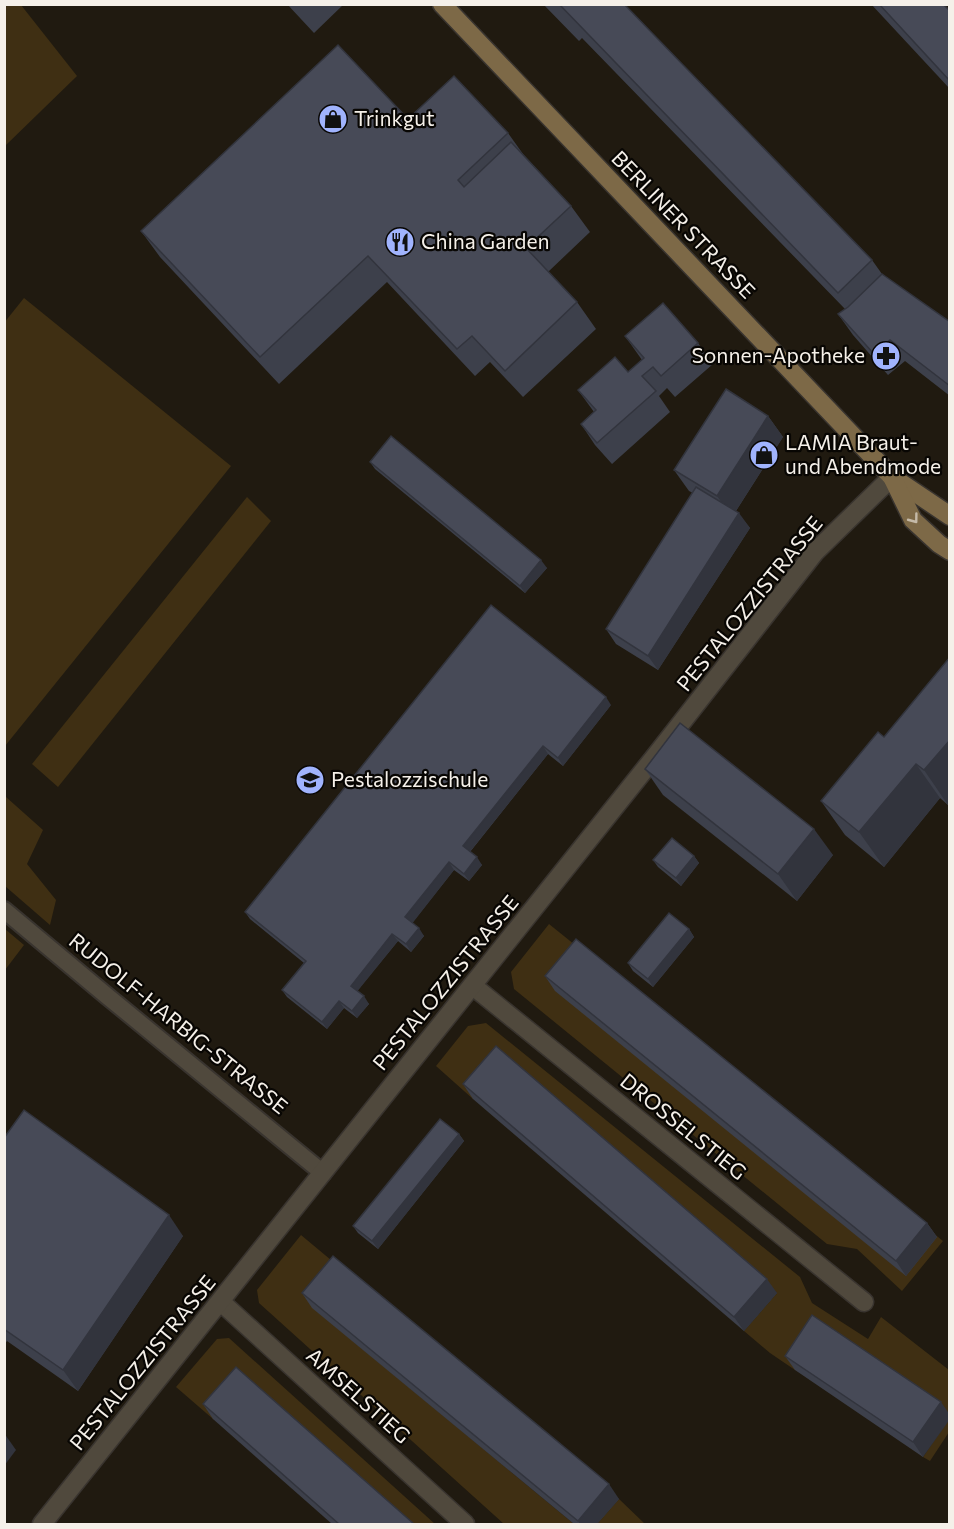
<svg xmlns="http://www.w3.org/2000/svg" width="954" height="1529" font-family="Commissioner,sans-serif">
<rect width="100%" height="100%" fill="#201a10"/>
<g fill="#3f2f13">
<polygon points="5,4 21,5 77,76 5,146"/>
<polygon points="24,298 231,466 5,746 4,323"/>
<polygon points="247,497 271,521 58,787 32,764"/>
<polygon points="6,797 43,830 27,864 56,900 50,925 5,886 4,799"/>
<polygon points="549,924 943,1241 902,1291 857,1249 827,1244 514,989 511,972"/>
<polygon points="5,929 24,945 5,970"/>
<polygon points="486,1023 800,1277 812,1303 868,1339 881,1317 949,1370 949,1416 795,1370 770,1353 744,1331 777,1293 506,1061 473,1099 436,1066 468,1026"/>
<polygon points="301,1235 343,1270 313,1308 574,1524 504,1524 259,1303 257,1290"/>
<polygon points="229,1338 435,1524 408,1524 213,1419 176,1387 217,1339"/>
<polygon points="949,1419 949,1432 930,1461 923,1457"/>
<polygon points="619,1499 645,1524 597,1524"/>
</g>
<g fill="none" stroke-linecap="round" stroke-linejoin="round">
<g stroke="#39342f" stroke-width="20">
<polyline id="lane" points="4,910 107,996 323,1173"/>
</g>
<g stroke="#39342f" stroke-width="21">
<g id="street">
<polyline points="473,986 864,1302"/>
<polyline points="221,1302 465,1524"/>
<polyline points="42,1524 653,759 815,552 892,477"/>
</g>
</g>
<g stroke="#39342f" stroke-width="21">
<g id="secondary">
<polyline points="442,4 892,477 950,516"/>
<polyline points="893,479 913,520 939,544 950,551"/>
</g>
</g>
<use href="#lane" stroke="#50493d" stroke-width="16"/>
<use href="#street" stroke="#50493d" stroke-width="18"/>
<use href="#secondary" stroke="#7d6947" stroke-width="18"/>
</g>
<g fill="#3d404b">
<polygon points="287,4 344,4 314,33"/>
<polygon points="543,4 624,4 872,260 882,274 950,322 950,396 905,361 888,375 853,335 838,314 845,309 582,38 579,41"/>
<polygon points="871,4 943,4 950,11 950,89"/>
<polygon points="408,119 508,133 523,154 571,206 590,232 548,272 577,302 596,329 523,397 490,362 475,376 387,282 279,384 160,257 141,231"/>
<polygon points="625,336 698,343 713,364 675,397 667,388 659,396 670,412 612,464 595,445 581,424 594,412 578,390 628,372 642,360"/>
<polygon points="768,416 783,437 736,511 750,528 658,670 616,644 606,629 693,493 689,491 674,470"/>
<polygon points="370,462 547,568 525,593 375,469"/>
<polygon points="950,657 950,804 948,805 940,798 884,867 845,835 821,801 884,737"/>
<polygon points="611,705 563,766 548,754 470,852 482,865 469,881 454,870 412,923 424,936 411,952 398,941 357,991 369,1004 357,1018 344,1008 327,1029 287,997 282,990 304,963 250,919 245,912"/>
<polygon points="645,769 833,855 797,901 663,795"/>
<polygon points="694,856 699,863 681,886 658,867 653,860"/>
<polygon points="689,929 694,937 653,987 633,971 628,963"/>
<polygon points="545,976 927,1223 937,1237 906,1276 555,991"/>
<polygon points="463,1084 777,1293 744,1331 473,1099"/>
<polygon points="459,1134 464,1141 378,1249 358,1233 353,1226"/>
<polygon points="4,1138 183,1236 78,1391 7,1341 4,1345"/>
<polygon points="302,1293 619,1499 597,1524 574,1524 312,1308"/>
<polygon points="785,1356 941,1402 923,1457 795,1370"/>
<polygon points="203,1404 414,1524 332,1524 213,1419"/>
</g>
<g fill="#32343d">
<polygon points="768,416 783,437 732,517 717,496"/>
<polygon points="739,513 750,528 658,670 648,656"/>
<polygon points="541,560 547,568 525,593 520,586"/>
<polygon points="606,697 611,705 563,766 558,758"/>
<polygon points="950,740 950,804 948,805 924,770"/>
<polygon points="543,746 548,754 468,854 463,846"/>
<polygon points="916,764 940,798 884,867 859,832"/>
<polygon points="814,829 833,855 797,901 778,874"/>
<polygon points="694,856 699,863 681,886 676,878"/>
<polygon points="477,857 482,865 469,881 464,874"/>
<polygon points="449,862 454,870 411,925 405,917"/>
<polygon points="419,928 424,936 411,952 406,944"/>
<polygon points="689,929 694,937 653,987 648,979"/>
<polygon points="392,934 398,941 356,993 351,986"/>
<polygon points="364,996 369,1004 357,1018 352,1011"/>
<polygon points="339,1001 344,1008 327,1029 322,1022"/>
<polygon points="459,1134 464,1141 378,1249 372,1241"/>
<polygon points="169,1215 183,1236 78,1391 63,1370"/>
<polygon points="927,1223 937,1237 906,1276 896,1261"/>
<polygon points="767,1279 777,1293 744,1331 734,1317"/>
<polygon points="941,1402 950,1415 950,1419 923,1457 913,1442"/>
<polygon points="4,1433 16,1450 4,1466"/>
<polygon points="609,1484 619,1499 597,1524 580,1524 578,1521"/>
</g>
<g fill="#474a57" stroke="#32343d" stroke-width="1.5">
<polygon points="559,4 624,4 872,260 838,293"/>
<polygon points="879,4 943,4 950,11 950,81"/>
<polygon points="338,45 408,119 454,76 508,133 458,180 464,187 511,142 571,206 526,248 577,302 505,371 472,336 457,349 368,256 260,357 141,231"/>
<polygon points="882,274 950,322 950,386 890,340 874,354 838,314 848,307"/>
<polygon points="663,303 698,343 661,376 653,367 642,376 656,391 597,443 581,424 596,410 578,390 615,357 628,372 644,358 625,336"/>
<polygon points="726,389 768,416 717,496 674,470"/>
<polygon points="391,436 541,560 520,586 370,462"/>
<polygon points="696,487 739,513 648,656 606,629"/>
<polygon points="491,605 606,697 558,758 543,746 463,846 477,857 464,874 449,862 405,917 419,928 406,944 392,934 351,986 364,996 352,1011 339,1001 322,1022 282,990 306,961 245,912"/>
<polygon points="950,657 950,740 924,770 916,764 859,832 821,801 878,732 884,737"/>
<polygon points="680,723 814,829 778,874 645,769"/>
<polygon points="672,838 694,856 676,878 653,860"/>
<polygon points="669,913 689,929 648,979 628,963"/>
<polygon points="576,939 927,1223 896,1261 545,976"/>
<polygon points="496,1046 767,1279 734,1317 463,1084"/>
<polygon points="24,1110 169,1215 63,1370 4,1329 4,1138"/>
<polygon points="440,1119 459,1134 372,1241 353,1226"/>
<polygon points="333,1256 609,1484 578,1521 302,1293"/>
<polygon points="812,1315 941,1402 913,1442 785,1356"/>
<polygon points="236,1367 414,1524 339,1524 203,1404"/>
</g>
<defs><path id="oneway-chevron" d="M-2-3.5L2.5 0L-2 3.5" fill="none" stroke-width="1.6" stroke-linecap="round" stroke-linejoin="round" transform="scale(1.5)"/></defs>
<use stroke="#c5baa8" href="#oneway-chevron" transform="translate(914 519) rotate(53)"/>
<defs>
<g id="shop-disc" transform="scale(1.5)"><circle r="9.5" fill="#a0b3fd" stroke="#080603"/><path d="M-5-2.5h2.3a2.7 3.5 0 0 1 5.4 0H5L5.5 6h-11ZM-1.5-2.5h3a1.5 2.3 0 0 0-3 0Z" fill="#111"/></g>
<g id="restaurant-disc" transform="scale(1.5)"><circle r="9.5" fill="#a0b3fd" stroke="#080603"/><path d="M-5-6h1v4h1v-4h1v4h1v-4h1v5L-1.5 .5V6h-2V.5L-5-1ZM5-6V6H3V1.5H1.5Q1.5-4 5-6Z" fill="#111"/></g>
<g id="pharmacy-disc" transform="scale(1.5)"><circle r="9.5" fill="#a0b3fd" stroke="#080603"/><path d="M-2-6h4v4h4v4h-4v4h-4v-4h-4v-4h4Z" fill="#111"/></g>
<g id="school-disc" transform="scale(1.5)"><circle r="9.5" fill="#a0b3fd" stroke="#080603"/><path d="M0-5L7-2L0 1L-7-2ZM-4 1L0 2.5L4 1V4Q0 6-4 4Z" fill="#111"/></g>
</defs>
<g fill-rule="evenodd">
<use href="#shop-disc" x="333" y="119"/>
<use href="#restaurant-disc" x="400" y="242"/>
<use href="#pharmacy-disc" x="886" y="356"/>
<use href="#shop-disc" x="764" y="455"/>
<use href="#school-disc" x="310" y="780"/>
</g>
<g text-anchor="middle" stroke-width="4.5" stroke-linejoin="round" paint-order="stroke">
<g font-size="21" fill="#f5f0e9" stroke="#080603" text-anchor="start">
<text x="354" y="126">Trinkgut</text>
<text x="421" y="249">China Garden</text>
<text x="865" y="363" text-anchor="end">Sonnen-Apotheke</text>
<text x="785" y="450">LAMIA Braut-<tspan x="785" dy="24">und Abendmode</tspan></text>
<text x="331" y="787">Pestalozzischule</text>
</g>
<g font-size="21" fill="#f5f0e9" stroke="#080603">
<text transform="translate(683 225) rotate(46)" y="7">BERLINER STRASSE</text>
<text transform="translate(750 604) rotate(-51)" y="7">PESTALOZZISTRASSE</text>
<text transform="translate(446 983) rotate(-51)" y="7">PESTALOZZISTRASSE</text>
<text transform="translate(178 1024) rotate(39)" y="7">RUDOLF-HARBIG-STRASSE</text>
<text transform="translate(683 1127) rotate(39)" y="7">DROSSELSTIEG</text>
<text transform="translate(143 1363) rotate(-51)" y="7">PESTALOZZISTRASSE</text>
<text transform="translate(358 1396) rotate(42)" y="7">AMSELSTIEG</text>
</g>
</g>
<rect width="954" height="1529" fill="none" stroke="#f5f0e9" stroke-width="12"/>
</svg>
